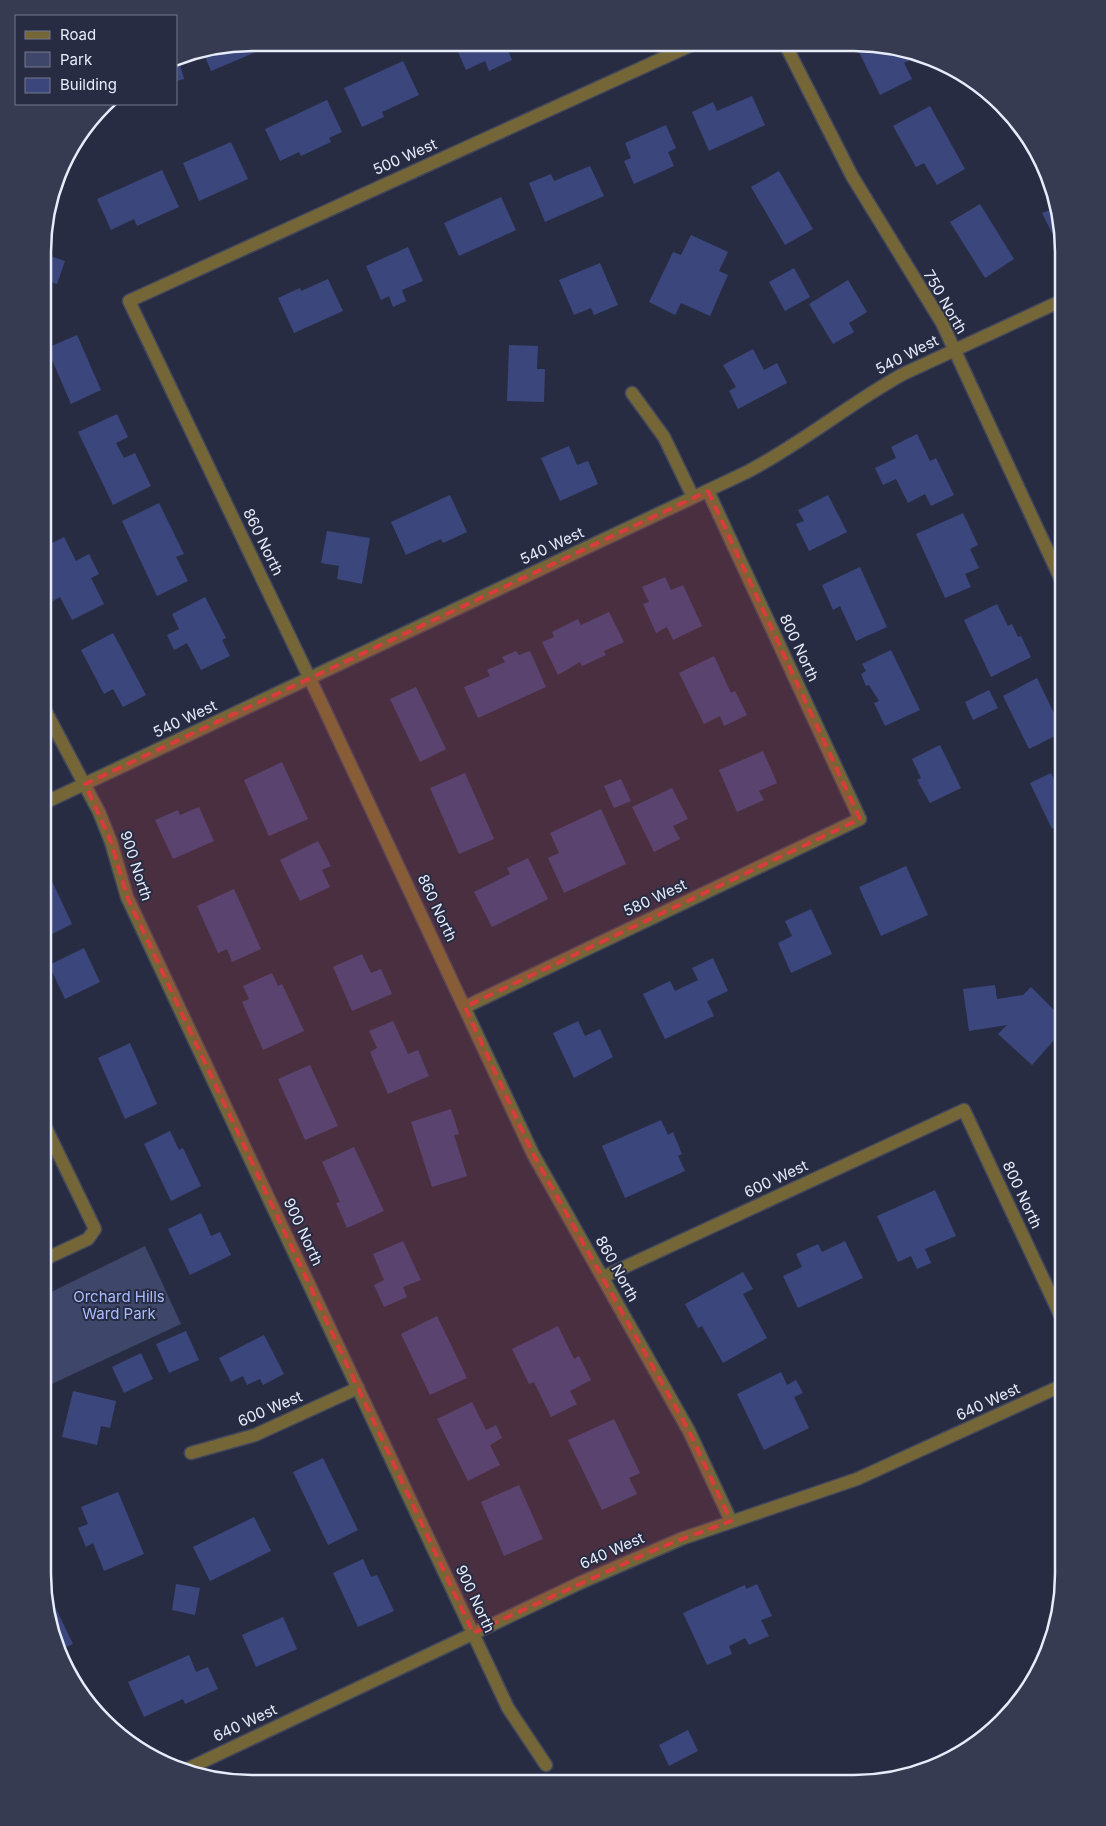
<svg xmlns="http://www.w3.org/2000/svg" width="1106" height="1826" font-family="Inter,sans-serif">
<rect width="100%" height="100%" fill="#272c43"/>
<polygon fill="#3e476a" points="145,1246 181,1324 43,1388 43,1296"/>
<g fill="#3b477c">
<polygon points="252,42 277,43 211,71 203,52"/>
<polygon points="454,43 505,43 512,60 489,71 485,61 466,70"/>
<polygon points="531,43 551,43 535,51"/>
<polygon points="855,44 882,44 909,52 913,59 904,63 912,79 880,95"/>
<polygon points="178,57 184,79 176,81 176,58"/>
<polygon points="403,61 419,95 382,112 384,117 362,127 344,88"/>
<polygon points="752,96 765,125 709,151 692,112 713,102 717,111"/>
<polygon points="327,100 342,132 329,138 331,142 301,156 299,152 280,161 265,129"/>
<polygon points="930,106 965,169 937,185 924,163 916,167 893,126"/>
<polygon points="666,125 676,148 668,152 674,166 634,184 624,161 631,158 625,143"/>
<polygon points="231,142 248,179 199,201 183,163"/>
<polygon points="590,166 604,196 545,222 529,183 551,174 554,181"/>
<polygon points="162,170 179,207 137,226 134,219 111,230 97,199"/>
<polygon points="779,171 813,229 785,245 751,187"/>
<polygon points="501,197 516,230 459,256 444,223"/>
<polygon points="980,204 1014,259 985,278 950,222"/>
<polygon points="1055,208 1059,231 1053,235 1042,213"/>
<polygon points="691,235 728,252 719,271 728,275 710,316 681,303 675,315 649,302 673,252 681,255"/>
<polygon points="408,247 423,281 402,290 406,301 393,307 389,296 381,300 366,266"/>
<polygon points="44,254 65,261 57,284 47,281 44,289"/>
<polygon points="600,263 618,305 594,315 591,308 574,315 559,280"/>
<polygon points="794,268 810,297 785,311 769,282"/>
<polygon points="328,279 343,311 294,333 278,298 300,288 301,291"/>
<polygon points="848,280 867,312 849,323 854,332 833,344 809,304"/>
<polygon points="77,335 101,390 71,404 47,348"/>
<polygon points="509,345 538,346 537,369 545,369 544,402 507,401"/>
<polygon points="753,349 764,370 777,363 787,383 738,409 729,391 736,387 723,365"/>
<polygon points="117,414 128,437 116,443 124,458 135,453 151,486 113,505 78,432"/>
<polygon points="1063,427 1063,446 1056,430"/>
<polygon points="917,434 930,461 936,458 954,495 931,506 925,494 908,503 896,479 883,485 875,468 896,458 891,447"/>
<polygon points="569,446 577,465 588,461 598,484 560,501 541,458"/>
<polygon points="450,495 467,532 443,543 441,539 406,555 391,522"/>
<polygon points="828,495 847,532 809,551 796,524 804,521 798,510"/>
<polygon points="159,503 184,554 176,557 188,581 157,596 122,521"/>
<polygon points="963,513 978,545 970,549 979,568 965,574 971,587 945,598 916,534"/>
<polygon points="327,531 370,538 362,584 337,579 339,566 321,563"/>
<polygon points="64,537 76,561 89,554 99,574 91,578 104,604 72,620 60,597 53,601 44,583 44,547"/>
<polygon points="860,567 887,627 856,641 840,606 833,610 822,585"/>
<polygon points="665,577 671,590 683,585 702,626 673,640 667,627 656,633 643,604 649,602 642,587"/>
<polygon points="205,597 226,638 222,640 230,656 201,670 187,643 174,650 167,635 179,629 172,614"/>
<polygon points="997,604 1008,626 1012,624 1018,637 1021,636 1031,657 991,677 964,620"/>
<polygon points="609,612 624,642 604,651 606,655 582,666 580,662 558,675 542,642 554,637 552,632 578,619 581,625"/>
<polygon points="113,633 146,695 123,707 113,689 104,694 81,650"/>
<polygon points="891,650 920,710 885,726 874,703 879,701 869,685 866,686 861,674 866,671 862,664"/>
<polygon points="516,651 519,655 530,651 546,687 478,718 464,687 490,676 487,670 505,662 502,657"/>
<polygon points="714,656 731,693 735,691 747,715 724,726 720,716 704,724 679,673"/>
<polygon points="1037,678 1063,732 1029,749 1003,696"/>
<polygon points="416,687 446,749 420,762 390,699"/>
<polygon points="989,690 998,708 973,720 965,702"/>
<polygon points="940,745 961,788 930,803 917,780 921,778 912,759"/>
<polygon points="763,751 777,783 759,791 764,800 737,812 719,770"/>
<polygon points="282,762 308,819 269,836 244,780"/>
<polygon points="465,773 494,839 459,854 430,788"/>
<polygon points="1051,773 1057,786 1063,783 1063,823 1052,829 1030,783"/>
<polygon points="621,779 631,801 614,808 604,786"/>
<polygon points="672,788 688,819 673,826 680,839 654,852 632,807"/>
<polygon points="199,807 214,841 173,859 155,820 178,810 180,815"/>
<polygon points="601,809 626,864 564,893 548,858 559,853 550,833"/>
<polygon points="318,841 331,866 322,870 330,887 300,901 280,860"/>
<polygon points="528,858 548,899 492,927 474,892 510,874 507,868"/>
<polygon points="906,866 928,915 881,936 859,887"/>
<polygon points="43,879 46,884 52,881 72,924 44,938"/>
<polygon points="234,889 261,949 232,962 227,949 218,953 197,906"/>
<polygon points="811,909 832,954 791,973 778,943 792,936 785,921"/>
<polygon points="84,948 100,982 65,999 49,965"/>
<polygon points="362,954 371,973 381,969 392,994 352,1011 333,967"/>
<polygon points="713,958 728,991 707,1001 714,1016 665,1039 643,994 670,981 675,991 698,980 692,968"/>
<polygon points="272,973 278,986 282,984 304,1031 263,1050 242,1002 249,999 243,986"/>
<polygon points="995,985 997,999 1023,995 1031,987 1063,1019 1063,1030 1032,1065 998,1034 1007,1025 969,1031 963,989"/>
<polygon points="393,1021 408,1054 418,1050 429,1076 388,1094 370,1052 377,1048 369,1031"/>
<polygon points="578,1021 585,1036 600,1029 613,1057 574,1078 553,1033"/>
<polygon points="130,1043 157,1104 125,1119 98,1058"/>
<polygon points="310,1065 338,1126 305,1140 278,1079"/>
<polygon points="451,1109 459,1134 454,1135 467,1176 432,1187 411,1122"/>
<polygon points="661,1120 668,1135 673,1132 682,1154 678,1156 685,1171 625,1198 602,1146"/>
<polygon points="170,1131 179,1150 183,1148 201,1186 171,1201 144,1144"/>
<polygon points="354,1147 384,1211 347,1228 336,1203 340,1202 322,1162"/>
<polygon points="935,1190 956,1236 925,1249 931,1263 917,1269 911,1256 898,1262 877,1216"/>
<polygon points="201,1213 211,1236 220,1232 231,1255 190,1275 168,1229"/>
<polygon points="403,1241 421,1280 403,1287 407,1297 384,1307 374,1285 384,1280 373,1254"/>
<polygon points="845,1241 863,1278 798,1308 783,1276 802,1267 796,1254 818,1244 822,1252"/>
<polygon points="743,1272 753,1289 743,1294 767,1338 723,1363 702,1326 698,1328 685,1304"/>
<polygon points="437,1316 467,1378 430,1395 401,1334"/>
<polygon points="558,1326 574,1359 579,1356 591,1380 570,1391 577,1404 551,1417 534,1382 529,1384 512,1349"/>
<polygon points="186,1331 199,1360 169,1373 156,1344"/>
<polygon points="264,1335 284,1374 263,1385 260,1379 247,1385 243,1376 231,1382 219,1358"/>
<polygon points="141,1353 153,1379 124,1393 112,1367"/>
<polygon points="781,1372 787,1385 796,1380 803,1393 794,1397 809,1428 764,1450 737,1394"/>
<polygon points="73,1391 116,1401 110,1428 101,1426 97,1445 62,1437"/>
<polygon points="472,1402 486,1430 496,1425 502,1438 490,1445 500,1465 468,1481 437,1419"/>
<polygon points="614,1419 640,1473 629,1478 637,1494 602,1510 568,1440"/>
<polygon points="323,1458 358,1530 328,1545 293,1472"/>
<polygon points="519,1485 543,1539 504,1556 481,1502"/>
<polygon points="118,1492 144,1554 104,1571 93,1543 86,1547 78,1528 88,1524 81,1507"/>
<polygon points="254,1517 271,1551 210,1581 193,1547"/>
<polygon points="363,1559 371,1577 377,1575 394,1611 358,1627 333,1573"/>
<polygon points="176,1584 200,1588 195,1615 172,1610"/>
<polygon points="757,1584 772,1616 761,1620 769,1636 749,1645 745,1638 729,1646 732,1654 707,1665 683,1613 745,1585 746,1589"/>
<polygon points="45,1586 73,1644 58,1651"/>
<polygon points="283,1617 297,1649 256,1667 242,1635"/>
<polygon points="189,1655 196,1672 208,1667 218,1689 185,1704 183,1699 144,1717 128,1682"/>
<polygon points="77,1669 98,1714 86,1701 69,1673"/>
<polygon points="688,1730 698,1751 669,1766 659,1745"/>
</g>
<g fill="none" stroke-linecap="round" stroke-linejoin="round">
<g stroke="#42475d" stroke-width="15">
<polyline id="service" points="43,1260 88,1239 95,1229 43,1122"/>
</g>
<g stroke="#42475d" stroke-width="15">
<g id="minor">
<polyline points="694,44 129,301 322,704 533,1154 689,1431 731,1521"/>
<polyline points="785,44 852,176 942,323 1063,584"/>
<polyline points="632,393 664,437 693,497"/>
<polyline points="44,708 99,812 111,842 127,897 508,1708 546,1765"/>
<path d="M44 803 747 472C802 443 849 404 903 374L1063 300"/>
<polyline points="465,1007 860,819 708,491"/>
<polyline points="603,1277 964,1110 1063,1321"/>
<polyline points="191,1453 255,1435 358,1388"/>
<polyline points="183,1771 582,1582 681,1539 857,1479 1063,1385"/>
</g>
</g>
<use href="#service" stroke="#746637" stroke-width="12"/>
<use href="#minor" stroke="#746637" stroke-width="12"/>
</g>
<path fill="#d83c3d" fill-opacity="0.2" stroke="#d83c3d" stroke-width="4" stroke-dasharray="10 6" stroke-linejoin="round" d="M708 491 860 819 465 1007 533 1154 689 1431 731 1521 661 1547 473 1633 127 897 111 842 85 784Z"/>
<g text-anchor="middle" stroke-width="4" stroke-linejoin="round" paint-order="stroke">
<g font-size="15" fill="#e7ecfb" stroke="#272c43">
<text transform="translate(405 157) rotate(-24)" y="5">500 West</text>
<text transform="translate(945 302) rotate(60)" y="5">750 North</text>
<text transform="translate(907 355) rotate(-27)" y="5">540 West</text>
<text transform="translate(263 542) rotate(64)" y="5">860 North</text>
<text transform="translate(552 546) rotate(-25)" y="5">540 West</text>
<text transform="translate(799 648) rotate(65)" y="5">800 North</text>
<text transform="translate(185 719) rotate(-25)" y="5">540 West</text>
<text transform="translate(136 866) rotate(72)" y="5">900 North</text>
<text transform="translate(655 898) rotate(-25)" y="5">580 West</text>
<text transform="translate(437 908) rotate(65)" y="5">860 North</text>
<text transform="translate(776 1179) rotate(-25)" y="5">600 West</text>
<text transform="translate(1022 1195) rotate(65)" y="5">800 North</text>
<text transform="translate(303 1232) rotate(65)" y="5">900 North</text>
<text transform="translate(617 1269) rotate(61)" y="5">860 North</text>
<text transform="translate(988 1402) rotate(-25)" y="5">640 West</text>
<text transform="translate(270 1409) rotate(-23)" y="5">600 West</text>
<text transform="translate(612 1551) rotate(-24)" y="5">640 West</text>
<text transform="translate(475 1599) rotate(65)" y="5">900 North</text>
<text transform="translate(245 1723) rotate(-25)" y="5">640 West</text>
</g>
<g font-size="15" fill="#abbdff" stroke="#272c43">
<text x="119" y="1302">Orchard Hills<tspan x="119" dy="17">Ward Park</tspan></text>
</g>
</g>
<path d="M0 0H1106V1826H0ZM252 51H854A201 201 0 0 1 1055 252V1574A201 201 0 0 1 854 1775H252A201 201 0 0 1 51 1574V252A201 201 0 0 1 252 51Z" fill="#363b52" fill-rule="evenodd"/>
<path fill="none" stroke="#e7ecfb" stroke-width="2.5" d="M252 51H854A201 201 0 0 1 1055 252V1574A201 201 0 0 1 854 1775H252A201 201 0 0 1 51 1574V252A201 201 0 0 1 252 51Z"/>
<rect x="15" y="15" width="162" height="90" fill="#272c43" stroke="#74798d"/>
<rect x="25" y="31" width="25" height="8" fill="#746637" stroke="#74798d"/>
<text x="60" y="40" font-size="15" fill="#e7ecfb">Road</text>
<rect x="25" y="52" width="25" height="15" fill="#3e476a" stroke="#74798d"/>
<text x="60" y="65" font-size="15" fill="#e7ecfb">Park</text>
<rect x="25" y="78" width="25" height="15" fill="#3b477c" stroke="#74798d"/>
<text x="60" y="90" font-size="15" fill="#e7ecfb">Building</text>
</svg>
